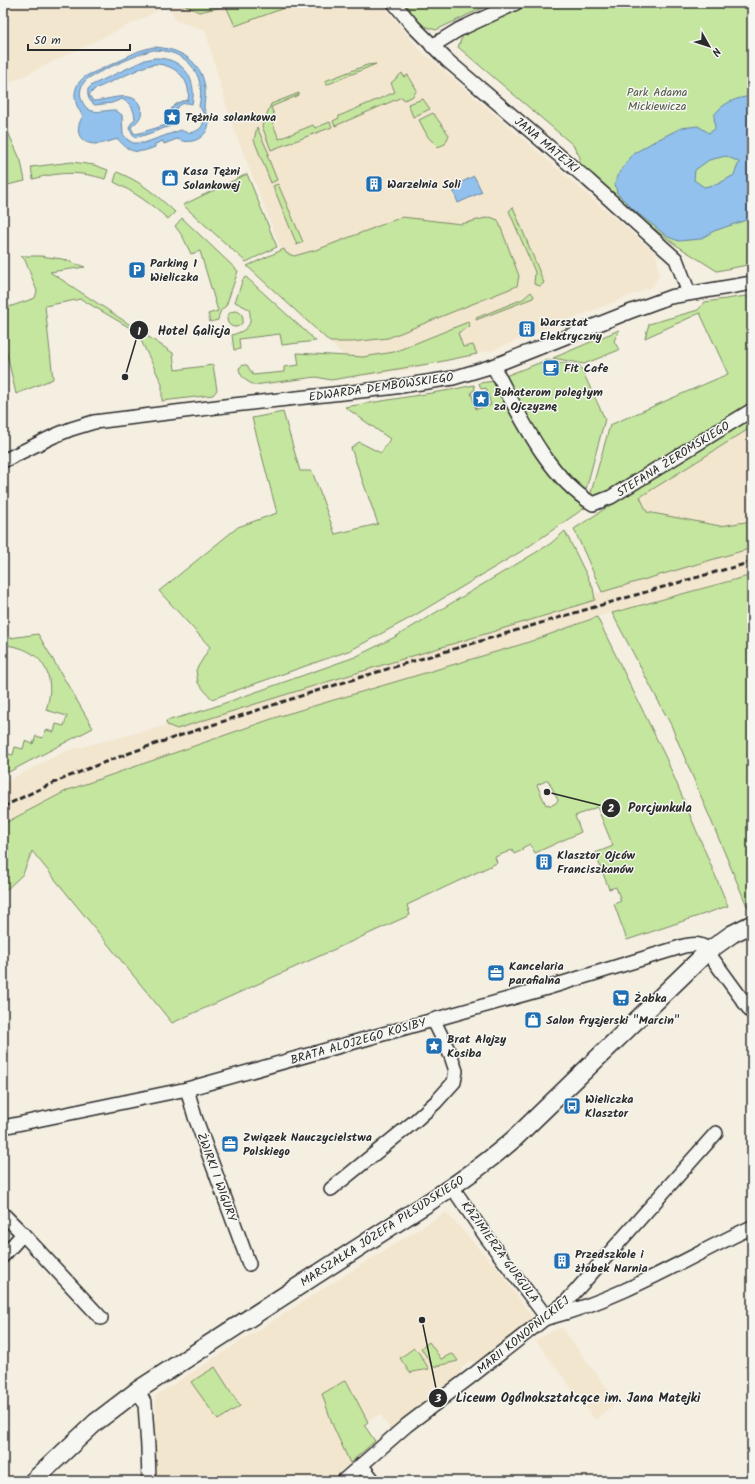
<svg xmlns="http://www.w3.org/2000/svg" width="755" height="1484" font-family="Kalam,sans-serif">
<rect width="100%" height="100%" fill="#f5efe2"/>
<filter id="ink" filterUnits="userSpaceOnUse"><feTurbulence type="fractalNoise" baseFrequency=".025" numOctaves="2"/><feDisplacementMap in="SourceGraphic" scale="8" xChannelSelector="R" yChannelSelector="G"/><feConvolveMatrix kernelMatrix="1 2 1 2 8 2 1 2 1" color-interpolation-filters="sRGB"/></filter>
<g filter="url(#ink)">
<g fill="#f3e6cf">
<polygon points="3,3 382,3 419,49 652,250 656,254 658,261 659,276 652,287 493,350 403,371 366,376 247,266 281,250 230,119 205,30 176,21 168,6 3,86"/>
<polygon points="752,427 752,521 720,526 647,512 639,496"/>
<polygon points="752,548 752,574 597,617 526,643 280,716 68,790 3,824 3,783 66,751 167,725 427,642"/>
<polygon points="446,1212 492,1263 493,1262 533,1318 531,1322 475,1363 470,1361 461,1368 463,1373 390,1429 380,1414 368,1421 364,1425 375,1441 330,1481 157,1481 155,1396 302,1302"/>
<polygon points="562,1327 590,1366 618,1401 595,1420 535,1340"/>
</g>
<g fill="#c5e69f" stroke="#788865" fill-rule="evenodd">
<polygon points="185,3 298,3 235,26 226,6 199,12 184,5"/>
<polygon points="404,3 493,3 436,30 423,26"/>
<polygon points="531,3 752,3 752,264 717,271 676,245 609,195 579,170 580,157 573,145 458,47 463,35"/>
<polygon points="376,64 326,85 325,81 367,65"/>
<polygon points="402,73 404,77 408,75 417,90 412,97 404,100 402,97 335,126 333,121 339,118 339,116 395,92 391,83"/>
<polygon points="299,93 299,95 271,107 275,117 271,119 279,139 313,125 315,128 330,122 332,127 271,150 262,126 271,104"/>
<polygon points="423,99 430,109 413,117 408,104"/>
<polygon points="433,113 449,135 445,144 438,147 428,137 419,120"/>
<polygon points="3,121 21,161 25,181 3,186"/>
<polygon points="257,127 269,154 267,155 277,180 271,183 254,140"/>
<path d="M72 162 94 165 108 170 105 179C79 171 59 172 33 179L31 167Z"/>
<path d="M117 172C142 182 155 194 175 212L168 219C151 204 134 192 114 182Z"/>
<polygon points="247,174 277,247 246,262 183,205"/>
<polygon points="278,184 303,242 297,245 273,186"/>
<polygon points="513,207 544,283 540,286 534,284 535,272 509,211"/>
<polygon points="402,217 461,224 490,217 498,220 519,276 517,286 388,338 352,342 330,342 247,266 284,249 286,253 294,256 319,249"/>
<path d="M182 218 238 271 226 306C220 310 219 314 218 320L210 322 208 314 218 311 200 251 191 254 183 237 175 226Z"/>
<polygon points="21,256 41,256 62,259 85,267 50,272 173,353 175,370 213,365 217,390 213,395 162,401 162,384 137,332 81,299 45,306 53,379 16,394 3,336 3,309 35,298 37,291 25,260"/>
<path d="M246 277 316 341 282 345 280 334 239 339 240 349 234 350 232 335C248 330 253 325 249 309L235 302 243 279Z"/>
<polygon points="531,292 534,296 533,298 476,320 476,318 523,299"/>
<polygon points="746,296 752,300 752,406 624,485 594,497 590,496 610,425 728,374 700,313 645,338 649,324 698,310 705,302"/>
<circle cx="235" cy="319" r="8"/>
<path d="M468 322 470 326 458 333 463 347 473 345 477 354 434 363 331 380 316 377 254 385C246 381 240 377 239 368L243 365H247L253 375 284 372V367L299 365 297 353 363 357 394 352Z"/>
<polygon points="619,330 614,341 619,350 584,364 553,358"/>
<path d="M547 360 580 366 605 419 585 493C549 466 526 415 505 376Z"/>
<polygon points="495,381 586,507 525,549 412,617 351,650 212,699 198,683 196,670 210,647 159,591 238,527 277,513 252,418 283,412 300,471 312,471 335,534 378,524 351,448 359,442 381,453 390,439 345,407 450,390 474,385 475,390 471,392 476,409 491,405 486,388 481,389 479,383"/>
<polygon points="752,416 752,427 640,497 647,512 720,526 752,521 752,548 602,592 574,529 635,489"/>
<path d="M565 531 593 588 595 600C456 644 315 684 177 729L167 725 166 721 205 710 355 657 395 637 550 544Z"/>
<polygon points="752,575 752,905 747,906 671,725 612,613"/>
<path d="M597 617 666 758 728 906 627 940 614 904 621 901 616 887 609 889 595 853 613 846 597 807 575 816 581 832 535 853 530 844 522 848 523 850 514 854 512 850 495 857 497 863 407 905 410 915 172 1023 32 851 23 874 3 893V824L68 790 280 716 526 643ZM548 780 558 800 556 803 550 806 549 804 546 805 537 785Z"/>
<path d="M38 634 93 728 3 775V760L5 753 13 755 15 747 23 749 25 741 33 744 36 736 43 738 46 730 54 732 56 724 64 726 67 716 46 710C58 674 41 647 3 645V639Z"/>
<polygon points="429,1342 441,1359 451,1354 454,1355 458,1361 433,1367 421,1348"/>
<polygon points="414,1348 416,1351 417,1350 429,1369 413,1372 410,1373 400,1358"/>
<polygon points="215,1367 240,1406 218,1420 191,1382"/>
<polygon points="346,1380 368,1422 364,1425 375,1441 350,1463 333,1426 322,1394"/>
</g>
<g fill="#91c1ec" stroke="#68859f" fill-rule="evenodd">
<path d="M153 47C179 48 203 61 205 89 206 95 204 102 204 108 205 113 209 117 209 122 208 138 191 146 177 139L164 144 163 141 155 144V147C138 154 130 154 118 139 110 141 103 144 96 144 78 144 74 129 83 116 72 102 71 84 88 75L128 57V56L139 51ZM153 50C186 50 207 73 199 106 201 109 204 113 204 117 205 131 190 136 181 130L144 143H133L128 140 123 134 122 115 115 110C102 110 89 117 82 101 79 95 80 87 85 81 91 74 132 58 143 53Z"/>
<path d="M154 58C181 57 198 77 192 104 184 101 179 105 174 111L172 119 176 124 142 136 135 137 129 129 130 125 135 119C134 109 131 104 122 99L112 103 95 105C89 101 87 97 88 89L92 85 145 60ZM155 64C174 64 192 79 188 100 173 102 168 111 166 125L136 134 133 132 131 127C137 122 143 117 141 109 136 87 107 101 93 101L89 95 95 89 146 66Z"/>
<path d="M752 96V218L714 231 700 239 679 241 668 237 636 212 617 193 615 184 617 176 633 154 653 142 681 128 698 126 709 133 715 129 714 115C724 102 736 98 752 96ZM726 156 739 162 734 175 718 184 704 187 694 180 695 170 709 160Z"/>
<polygon points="474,176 482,192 458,203 452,187"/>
</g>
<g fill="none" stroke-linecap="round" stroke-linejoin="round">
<g stroke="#2b2b2b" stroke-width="16">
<g id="minor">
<polyline points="394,3 413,26 448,61 588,180 676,259 689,293"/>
<polyline points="432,46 458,30 516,3"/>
<path d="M493 366C519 413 546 476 593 504L611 497 752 410"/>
<polyline points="3,461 54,436 71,429 94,422 233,405 388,388 453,378 493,366 629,312 670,297 752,283"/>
<polyline points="187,1089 195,1117 249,1264"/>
<path d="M3 1127 187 1089 547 988 684 946C691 945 698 943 704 947L752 1013"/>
<polyline points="452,1187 487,1238 547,1318"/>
<polyline points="331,1189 415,1121 436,1102 454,1082 456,1071 451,1056 436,1025 432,1021"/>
<polyline points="3,1214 23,1234 101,1318"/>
<polyline points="3,1256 23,1234"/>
<path d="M551 1317C623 1298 686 1258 752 1227"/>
<polyline points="138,1390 145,1404 148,1447 149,1481"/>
<polyline points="361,1465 374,1481"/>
<polyline points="343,1481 407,1425 473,1375 566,1302 716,1133"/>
</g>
</g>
<g stroke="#2b2b2b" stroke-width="20">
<path id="major" d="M33 1481 96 1422 138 1390 432 1200C461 1181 489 1161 515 1138L707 952 732 934 752 924"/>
</g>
<use href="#minor" stroke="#f6f6f2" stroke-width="13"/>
<use href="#major" stroke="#f6f6f2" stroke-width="17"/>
<path stroke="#2b2b2b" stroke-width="3" stroke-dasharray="6 3" stroke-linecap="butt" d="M3 807C88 763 180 736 270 706 346 681 423 658 501 635 584 610 668 585 752 562"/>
</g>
</g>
<defs>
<g id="sight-square" transform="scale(0.9)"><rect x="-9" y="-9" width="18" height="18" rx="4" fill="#1f6fb2" stroke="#f6f6f2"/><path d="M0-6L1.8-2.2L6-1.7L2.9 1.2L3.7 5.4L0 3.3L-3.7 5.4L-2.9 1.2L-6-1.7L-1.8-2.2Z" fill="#fff"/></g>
<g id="shop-square" transform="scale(0.9)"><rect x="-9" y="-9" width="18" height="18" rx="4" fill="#1f6fb2" stroke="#f6f6f2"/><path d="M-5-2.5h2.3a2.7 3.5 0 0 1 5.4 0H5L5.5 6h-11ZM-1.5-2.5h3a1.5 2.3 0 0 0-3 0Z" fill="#fff"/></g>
<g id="building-square" transform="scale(0.9)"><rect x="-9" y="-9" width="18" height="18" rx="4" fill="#1f6fb2" stroke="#f6f6f2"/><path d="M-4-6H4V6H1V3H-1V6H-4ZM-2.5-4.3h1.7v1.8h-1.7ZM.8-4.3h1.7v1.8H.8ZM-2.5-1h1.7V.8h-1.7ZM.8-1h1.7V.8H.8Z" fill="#fff"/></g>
<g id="parking-square" transform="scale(0.9)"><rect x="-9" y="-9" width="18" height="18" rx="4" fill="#1f6fb2" stroke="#f6f6f2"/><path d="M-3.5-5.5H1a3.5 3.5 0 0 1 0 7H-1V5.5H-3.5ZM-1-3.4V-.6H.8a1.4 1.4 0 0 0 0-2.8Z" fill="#fff"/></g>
<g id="cafe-square" transform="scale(0.9)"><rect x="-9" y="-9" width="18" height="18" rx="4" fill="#1f6fb2" stroke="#f6f6f2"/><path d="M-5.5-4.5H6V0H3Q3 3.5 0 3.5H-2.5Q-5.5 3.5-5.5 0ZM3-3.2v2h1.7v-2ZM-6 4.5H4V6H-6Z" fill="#fff"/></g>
<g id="office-square" transform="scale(0.9)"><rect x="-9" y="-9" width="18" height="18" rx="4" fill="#1f6fb2" stroke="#f6f6f2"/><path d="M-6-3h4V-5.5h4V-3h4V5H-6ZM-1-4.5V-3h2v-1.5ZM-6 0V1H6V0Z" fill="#fff"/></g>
<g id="supermarket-square" transform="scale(0.9)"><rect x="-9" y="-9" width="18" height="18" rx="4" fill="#1f6fb2" stroke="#f6f6f2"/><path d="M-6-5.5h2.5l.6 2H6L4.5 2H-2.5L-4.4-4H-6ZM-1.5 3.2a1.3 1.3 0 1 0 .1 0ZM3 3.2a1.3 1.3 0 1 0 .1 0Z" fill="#fff"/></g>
<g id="bus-square" transform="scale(0.9)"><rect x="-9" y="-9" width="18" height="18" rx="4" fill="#1f6fb2" stroke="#f6f6f2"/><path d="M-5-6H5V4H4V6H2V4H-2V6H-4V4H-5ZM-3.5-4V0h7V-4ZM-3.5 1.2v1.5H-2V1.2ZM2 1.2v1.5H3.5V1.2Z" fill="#fff"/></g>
</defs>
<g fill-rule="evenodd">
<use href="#sight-square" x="172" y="117"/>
<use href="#shop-square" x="170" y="178"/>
<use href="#building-square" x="374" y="184"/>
<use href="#parking-square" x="137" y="270"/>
<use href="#building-square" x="527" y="329"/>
<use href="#cafe-square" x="551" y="368"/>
<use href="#sight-square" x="481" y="399"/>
<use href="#building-square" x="544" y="862"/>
<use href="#office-square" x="496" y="973"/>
<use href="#supermarket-square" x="621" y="998"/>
<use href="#shop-square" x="533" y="1020"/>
<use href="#sight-square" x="434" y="1046"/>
<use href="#bus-square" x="572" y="1106"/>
<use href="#office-square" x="230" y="1144"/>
<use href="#building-square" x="562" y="1261"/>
</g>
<g text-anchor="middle" stroke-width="3" stroke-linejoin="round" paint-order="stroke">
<g font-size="12" fill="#525a48" stroke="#f6f6f2">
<text x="657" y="96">Park Adama<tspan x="657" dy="14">Mickiewicza</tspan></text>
</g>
<g font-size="12" font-weight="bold" fill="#2b2b2b" stroke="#f6f6f2" text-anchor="start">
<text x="185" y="121">Tężnia solankowa</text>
<text x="183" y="175">Kasa Tężni<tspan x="183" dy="14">Solankowej</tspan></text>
<text x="387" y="188">Warzelnia Soli</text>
<text x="150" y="267">Parking 1<tspan x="150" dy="14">Wieliczka</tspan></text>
<text x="540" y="326">Warsztat<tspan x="540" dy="14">Elektryczny</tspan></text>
<text x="564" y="372">Fit Cafe</text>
<text x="494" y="396">Bohaterom poległym<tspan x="494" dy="14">za Ojczyznę</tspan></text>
<text x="557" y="859">Klasztor Ojców<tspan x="557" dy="14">Franciszkanów</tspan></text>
<text x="509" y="970">Kancelaria<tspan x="509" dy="14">parafialna</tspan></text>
<text x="634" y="1002">Żabka</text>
<text x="546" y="1024">Salon fryzjerski "Marcin"</text>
<text x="447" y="1043">Brat Alojzy<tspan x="447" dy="14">Kosiba</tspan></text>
<text x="585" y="1103">Wieliczka<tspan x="585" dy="14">Klasztor</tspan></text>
<text x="243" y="1141">Związek Nauczycielstwa<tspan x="243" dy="14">Polskiego</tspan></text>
<text x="575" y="1258">Przedszkole i<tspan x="575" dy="14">żłobek Narnia</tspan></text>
</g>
<g font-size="12" fill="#2b2b2b" stroke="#f6f6f2">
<text transform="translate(547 145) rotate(40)" y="4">JANA MATEJKI</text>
<text transform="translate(381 387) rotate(-8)" y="4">EDWARDA DEMBOWSKIEGO</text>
<text transform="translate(673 459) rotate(-32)" y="4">STEFANA ŻEROMSKIEGO</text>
<text transform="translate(358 1041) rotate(-16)" y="4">BRATA ALOJZEGO KOSIBY</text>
<text transform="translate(217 1177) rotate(70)" y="4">ŻWIRKI I WIGURY</text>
<text transform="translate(382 1231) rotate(-33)" y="4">MARSZAŁKA JÓZEFA PIŁSUDSKIEGO</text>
<text transform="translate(500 1252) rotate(54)" y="4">KAZIMIERZA GURGULA</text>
<text transform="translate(523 1335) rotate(-39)" y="4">MARII KONOPNICKIEJ</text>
</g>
</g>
<path fill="none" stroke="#2b2b2b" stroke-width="1.5" d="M125 377L139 330M547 792L611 808M422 1320L438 1398"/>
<g fill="#2b2b2b" stroke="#f6f6f2" stroke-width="1.5">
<circle cx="125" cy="377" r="4"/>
<circle cx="547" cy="792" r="4"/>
<circle cx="422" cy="1320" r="4"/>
<circle cx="139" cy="330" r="10"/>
<circle cx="611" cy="808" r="10"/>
<circle cx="438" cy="1398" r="10"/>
</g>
<g font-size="12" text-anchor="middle" font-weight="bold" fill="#fff">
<text x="139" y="335">1</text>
<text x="611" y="812">2</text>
<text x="438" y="1402">3</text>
</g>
<g font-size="13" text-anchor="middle" font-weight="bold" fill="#2b2b2b" stroke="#f6f6f2" stroke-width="3" stroke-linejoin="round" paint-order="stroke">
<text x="194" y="335">Hotel Galicja</text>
<text x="660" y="812">Porcjunkula</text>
<text x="578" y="1402">Liceum Ogólnokształcące im. Jana Matejki</text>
</g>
<rect width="755" height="1484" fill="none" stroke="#f6f6f2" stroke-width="16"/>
<rect x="8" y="8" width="739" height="1468" fill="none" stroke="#2b2b2b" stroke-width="1.5" filter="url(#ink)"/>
<g transform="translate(709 46) rotate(129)" stroke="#f6f6f2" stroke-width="3" paint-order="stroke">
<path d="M0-3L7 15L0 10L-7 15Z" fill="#2b2b2b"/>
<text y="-6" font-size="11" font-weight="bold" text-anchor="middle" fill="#2b2b2b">N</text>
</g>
<path d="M28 44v6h102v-6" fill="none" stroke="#2b2b2b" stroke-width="2"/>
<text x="34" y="44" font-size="12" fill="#2b2b2b" stroke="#f6f6f2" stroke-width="3" paint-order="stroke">50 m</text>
</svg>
